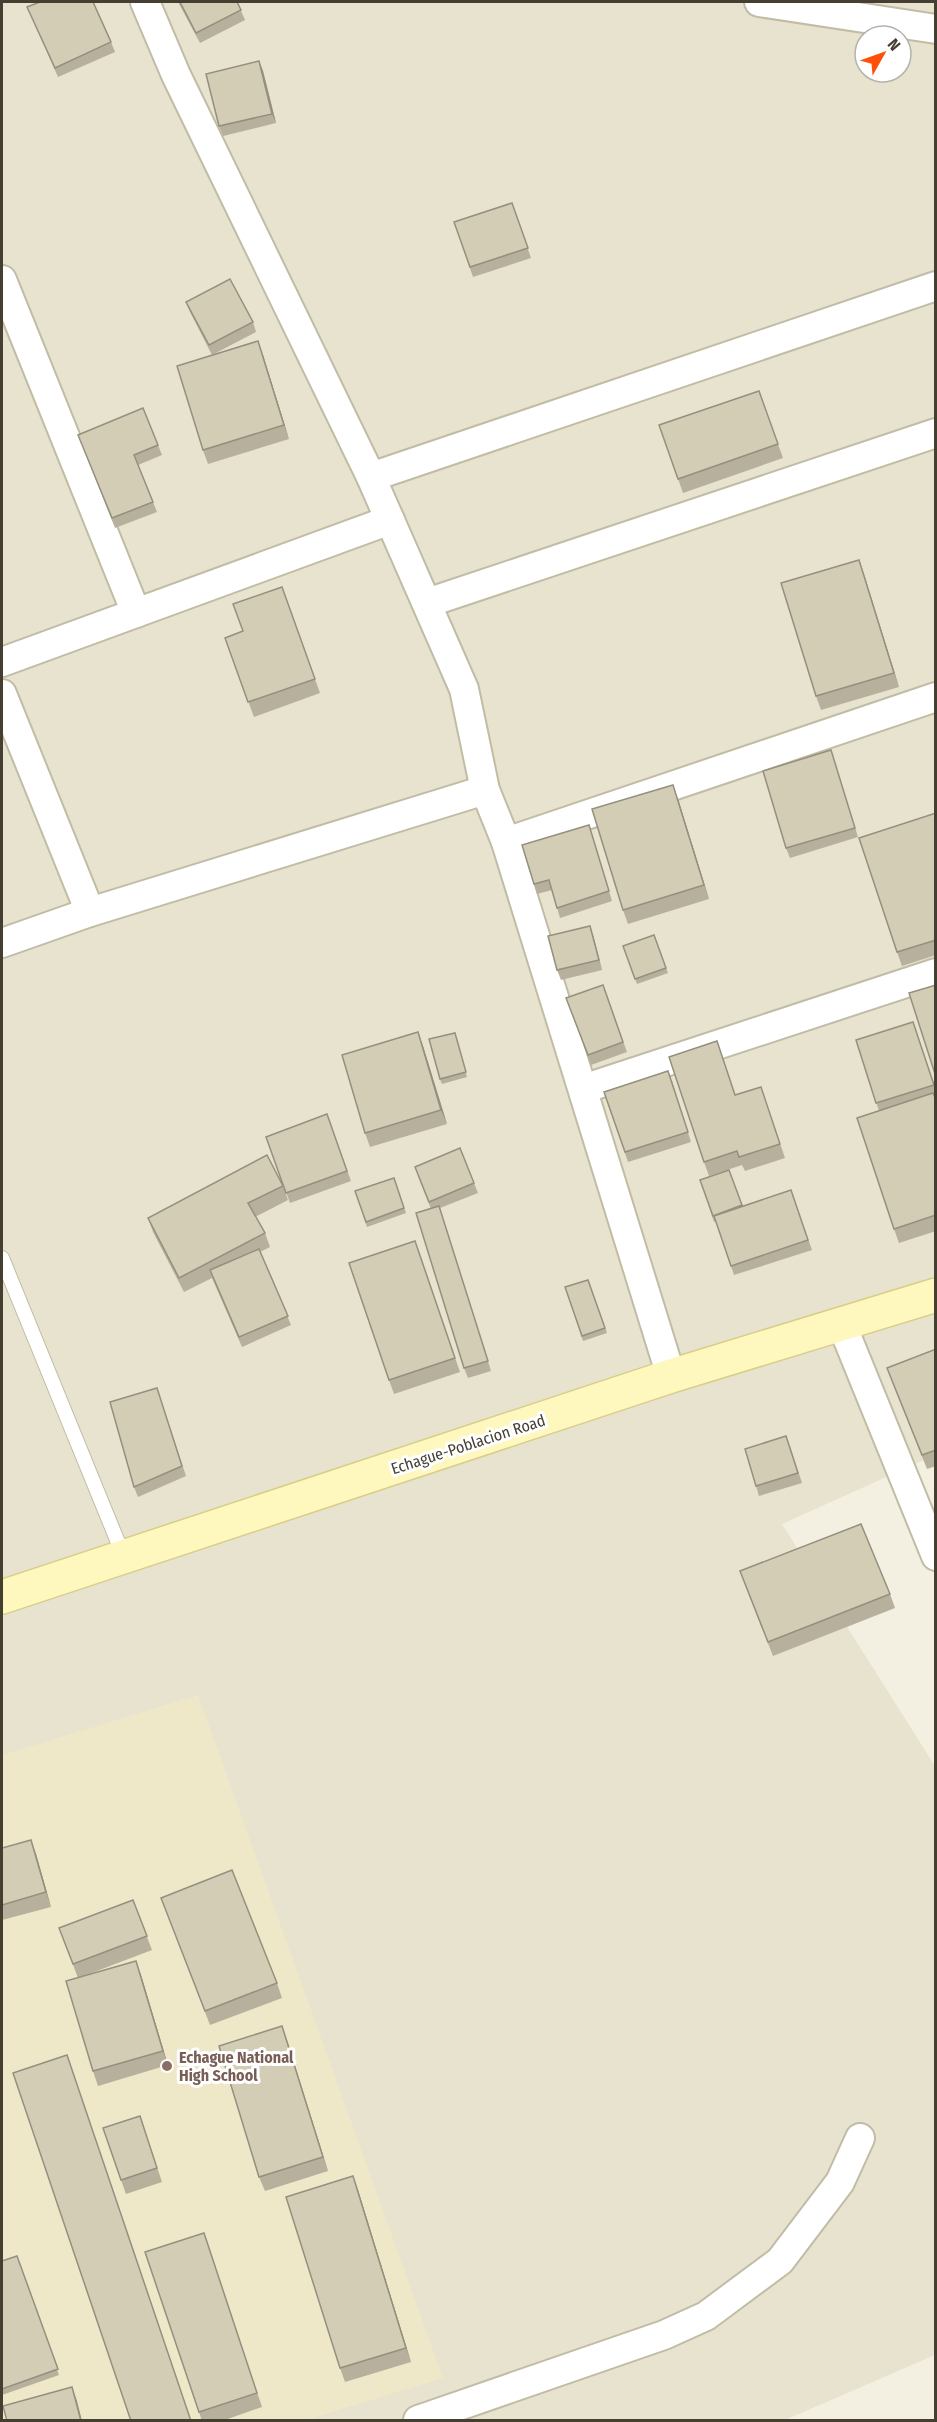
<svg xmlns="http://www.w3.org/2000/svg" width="937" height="2422" font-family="'Fira Sans Condensed',sans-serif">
<rect width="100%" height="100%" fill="#f3f0e1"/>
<path fill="#e7e3ce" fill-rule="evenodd" d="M2 2H935V1455L782 1524 935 1766V2355L785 2420H2ZM865 36H901V72H865Z"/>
<polygon fill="#eee8c8" points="198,1695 443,2378 306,2420 2,2420 2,1755"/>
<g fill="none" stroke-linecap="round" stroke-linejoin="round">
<g stroke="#c1bca5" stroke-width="16">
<polyline id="service" points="2,1258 124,1557"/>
</g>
<g stroke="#c1bca5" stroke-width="32">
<g id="minor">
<polyline points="145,2 176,75 371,477 464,689 485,790 506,842 671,1376"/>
<polyline points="759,2 936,29"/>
<polyline points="2,280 136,613"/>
<polyline points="371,477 936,286"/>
<polyline points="427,603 936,433"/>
<polyline points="2,662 390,520"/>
<polyline points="2,694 90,912"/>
<polyline points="506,842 936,697"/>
<polyline points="2,943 90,912 485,790"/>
<polyline points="583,1089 936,973"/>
<polyline points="842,1325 936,1556"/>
<polyline points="418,2420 664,2335 706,2316 780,2261 840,2182 860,2138"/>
</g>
</g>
<g stroke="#d8ce8a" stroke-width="36">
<polyline id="secondary" points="2,1597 671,1376 936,1295"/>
</g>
<use href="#service" stroke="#fff" stroke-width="14"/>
<use href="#minor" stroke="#fff" stroke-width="28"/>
<use href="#secondary" stroke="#fff8be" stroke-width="33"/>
</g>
<g fill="#b6b09c">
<polygon points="178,2 237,2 245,20 200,43"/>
<polygon points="27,7 111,42 115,52 58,77"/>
<polygon points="259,61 263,71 276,123 223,136 219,126"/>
<polygon points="512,203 531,258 473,277 454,222"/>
<polygon points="186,302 253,322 256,332 212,355 190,312"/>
<polygon points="263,355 289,439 208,464 203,450"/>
<polygon points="759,391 783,458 683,493 659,425"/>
<polygon points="82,445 158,445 162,455 138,465 157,512 115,528"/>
<polygon points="859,560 899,687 821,710 816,696"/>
<polygon points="282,587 320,693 254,717 225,638 243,631"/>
<polygon points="831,750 858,837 790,858 786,848"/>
<polygon points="678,799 709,899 628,924 623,910"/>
<polygon points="936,813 936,955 902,966 897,952"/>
<polygon points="589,825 612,901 560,918 552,890 537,894 534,884"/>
<polygon points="593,935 602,970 561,980 557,970"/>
<polygon points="654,935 668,973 637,984 623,946"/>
<polygon points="603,985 627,1052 591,1065 566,998"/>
<polygon points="913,1022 936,1090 936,1095 934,1096 936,1100 936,1231 899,1243 894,1229 879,1111 856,1040"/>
<polygon points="455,1033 467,1077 442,1084 440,1079"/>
<polygon points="423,1046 447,1124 370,1147 365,1133"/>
<polygon points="722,1055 735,1095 761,1087 785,1158 745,1171 742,1165 709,1176 704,1162"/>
<polygon points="672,1081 691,1142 628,1162 604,1092"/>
<polygon points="327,1114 351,1181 290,1203 266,1137"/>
<polygon points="729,1170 743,1206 791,1190 812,1250 734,1275 716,1221 714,1222 700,1180"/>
<polygon points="418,1176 474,1183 478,1193 440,1208 491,1371 468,1378 464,1368 431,1209"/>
<polygon points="394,1178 406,1213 367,1227 355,1191"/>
<polygon points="283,1186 288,1200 255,1217 265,1233 270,1247 260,1252 291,1325 242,1347 212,1278 184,1292 153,1232 148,1218"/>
<polygon points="415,1241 460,1372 394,1394 389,1380"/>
<polygon points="588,1280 607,1333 583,1341 565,1287"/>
<polygon points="936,1349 936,1466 927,1469 892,1382"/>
<polygon points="157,1388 186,1476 138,1497 134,1487"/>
<polygon points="790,1446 802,1483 759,1496 756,1486"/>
<polygon points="745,1585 890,1594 895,1608 773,1656"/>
<polygon points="2,1848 36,1854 51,1907 2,1920"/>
<polygon points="161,1898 277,1983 282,1998 210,2025"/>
<polygon points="133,1900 152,1950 81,1977 141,1975 168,2065 98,2086 93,2071 78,1978 59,1928"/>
<polygon points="282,2026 328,2171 265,2191 259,2177"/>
<polygon points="140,2116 162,2182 126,2194 121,2180"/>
<polygon points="358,2190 411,2362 345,2382 340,2368"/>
<polygon points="209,2247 262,2407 222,2421 202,2421 145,2252"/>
<polygon points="17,2256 59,2375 2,2395 2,2261"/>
</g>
<g fill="#94907f">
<polygon points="259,61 263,71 276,123 272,114"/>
<polygon points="258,341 263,355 289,439 284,425"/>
<polygon points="859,560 864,574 899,687 894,673"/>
<polygon points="673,785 678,799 709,899 704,885"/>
<polygon points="590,926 593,935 602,970 599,960"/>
<polygon points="418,1032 423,1046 447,1124 441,1110"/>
<polygon points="31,1840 36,1854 51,1907 46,1892"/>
<polygon points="136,1961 141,1975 168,2065 163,2051"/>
<polygon points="282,2026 287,2040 328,2171 323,2157"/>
<polygon points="353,2176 358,2190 411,2362 406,2348"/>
<polygon points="72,2387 77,2401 82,2421 81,2421"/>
</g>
<g fill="#d4cdb5" stroke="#94907f" stroke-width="1.5">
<polygon points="40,2 93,2 111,42 55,68 27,7"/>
<polygon points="180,2 237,2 241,10 196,33"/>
<polygon points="259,61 272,114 219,126 206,74"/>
<polygon points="512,203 528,248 470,267 454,222"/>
<polygon points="230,279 253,322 209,345 186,302"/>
<polygon points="258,341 284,425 203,450 177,366"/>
<polygon points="759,391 778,444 678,479 659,425"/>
<polygon points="143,408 158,445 134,455 153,502 112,518 78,435"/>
<polygon points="859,560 894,673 816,696 781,583"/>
<polygon points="282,587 315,679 248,702 225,638 243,631 233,604"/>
<polygon points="831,750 855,828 786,848 763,771"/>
<polygon points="673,785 704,885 623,910 592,809"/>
<polygon points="936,813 936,940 897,952 859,838"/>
<polygon points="589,825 609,891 557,908 549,880 534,884 522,845"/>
<polygon points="590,926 599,960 557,970 548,936"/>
<polygon points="654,935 666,968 635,979 623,946"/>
<polygon points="603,985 623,1042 588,1055 566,998"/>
<polygon points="936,985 936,1077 909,993"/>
<polygon points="913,1022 934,1085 876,1103 856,1040"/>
<polygon points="418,1032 441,1110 365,1133 342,1055"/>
<polygon points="455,1033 466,1072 440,1079 429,1039"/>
<polygon points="717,1041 735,1095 761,1087 780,1144 739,1157 737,1151 704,1162 669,1057"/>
<polygon points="668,1071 688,1132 625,1152 604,1092"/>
<polygon points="933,1093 936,1100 936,1215 894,1229 857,1118"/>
<polygon points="327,1114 347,1171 286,1193 266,1137"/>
<polygon points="460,1148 474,1183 429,1202 415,1167"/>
<polygon points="267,1155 283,1186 248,1203 265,1233 179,1278 148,1218"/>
<polygon points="729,1170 742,1205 713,1216 700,1180"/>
<polygon points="394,1178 404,1208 366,1222 355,1191"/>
<polygon points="791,1190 808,1240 731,1266 714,1216"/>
<polygon points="439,1206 488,1361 464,1368 416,1213"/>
<polygon points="415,1241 455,1358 389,1380 349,1263"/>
<polygon points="259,1249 288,1316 239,1337 210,1270"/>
<polygon points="588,1280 605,1328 582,1336 565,1287"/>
<polygon points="936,1349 936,1450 922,1455 887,1368"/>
<polygon points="157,1388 182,1466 134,1487 110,1402"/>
<polygon points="786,1436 798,1473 756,1486 745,1449"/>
<polygon points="861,1524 890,1594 768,1642 740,1571"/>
<polygon points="31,1840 46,1892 2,1905 2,1848"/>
<polygon points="232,1870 277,1983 205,2011 161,1898"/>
<polygon points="133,1900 147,1936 73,1964 59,1928"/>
<polygon points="136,1961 163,2051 93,2071 66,1981"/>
<polygon points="282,2026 323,2157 259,2177 219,2046"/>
<polygon points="67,2055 191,2421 131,2421 13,2073"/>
<polygon points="140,2116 157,2168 121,2180 103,2128"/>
<polygon points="353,2176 406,2348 340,2368 286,2197"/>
<polygon points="204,2233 257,2393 199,2412 145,2252"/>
<polygon points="17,2256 58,2369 2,2389 2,2261"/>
<polygon points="72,2387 81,2421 7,2421 3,2406"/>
</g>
<circle fill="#8d6e63" stroke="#fff" stroke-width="2" cx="167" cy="2066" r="6"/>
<g text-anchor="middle" stroke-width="6" stroke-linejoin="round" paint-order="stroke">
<g font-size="16" fill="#443f31" stroke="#fff">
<text transform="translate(468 1444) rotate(-18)" y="6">Echague-Poblacion Road</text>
</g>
<g font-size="16" font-weight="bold" fill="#785e54" stroke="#fff" text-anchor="start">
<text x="179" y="2063">Echague National<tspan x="179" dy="18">High School</tspan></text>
</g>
</g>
<rect width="937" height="2422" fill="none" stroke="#443f31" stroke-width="6"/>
<g transform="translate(883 54) rotate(50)"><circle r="28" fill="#ffffff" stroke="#b4b2ad" stroke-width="1.5"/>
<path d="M0-4.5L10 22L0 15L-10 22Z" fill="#ff4f0b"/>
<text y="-9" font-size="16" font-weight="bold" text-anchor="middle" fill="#443f31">N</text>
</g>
</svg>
